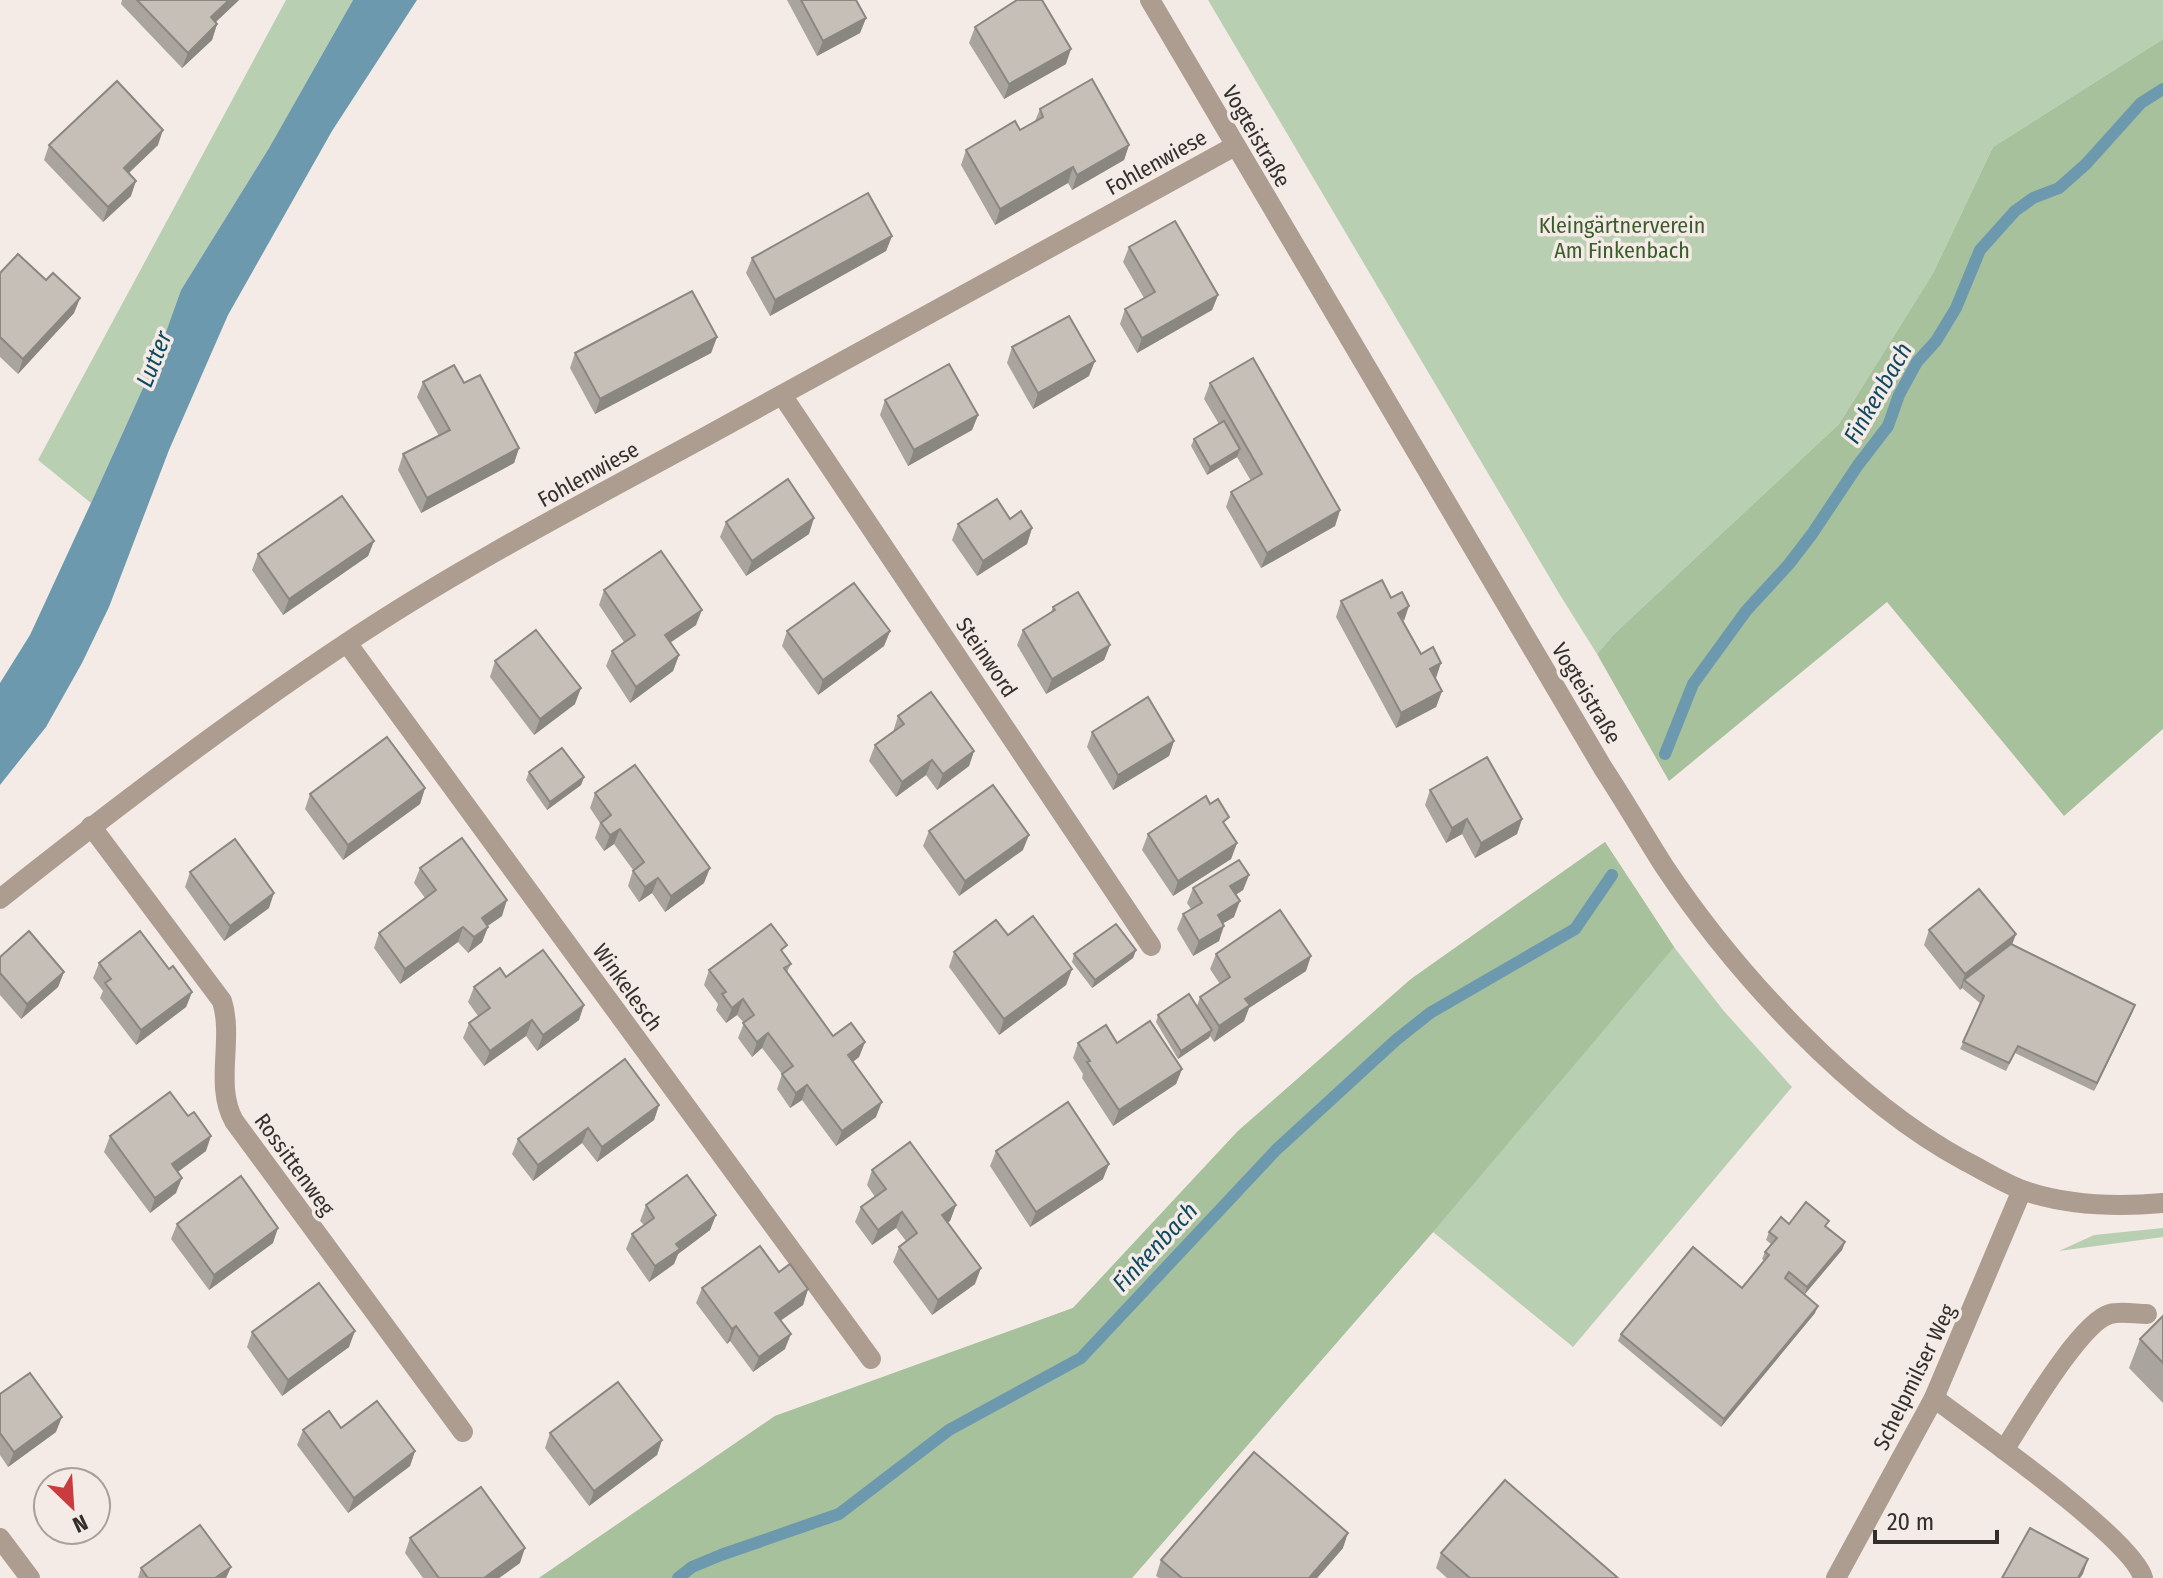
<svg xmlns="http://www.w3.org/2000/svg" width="2163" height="1578" font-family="'Fira Sans Condensed',sans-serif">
<rect width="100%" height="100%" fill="#f5ebe6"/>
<g fill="#b9cfb1">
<polygon points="286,0 353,0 269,148 181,290 157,357 91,503 38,460"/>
<polygon points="1208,0 2163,0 2163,39 1993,147 1933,273 1839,424 1614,634 1597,654 1560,595"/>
<polygon points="1605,842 1674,947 1723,1010 1792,1087 1573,1347 1433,1232 1132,1578 539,1578 775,1416 1073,1308 1238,1131 1411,979"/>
<polygon points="2163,1228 2163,1237 2059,1251 2094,1235"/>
</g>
<g fill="#a7c19d">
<polygon points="2163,39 2163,729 2064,816 1887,602 1669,781 1597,654 1614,634 1839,424 1933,273 1993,147"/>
<polygon points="1605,842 1674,947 1433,1232 1132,1578 539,1578 775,1416 1073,1308 1238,1131 1411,979"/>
</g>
<polygon fill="#6d99af" points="353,0 417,0 332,131 228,315 169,450 109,607 82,663 46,727 0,785 0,683 30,635 91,503 157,357 181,290 269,148"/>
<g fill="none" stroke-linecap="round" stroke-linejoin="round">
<g stroke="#6d99af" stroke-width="12">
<polyline points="1665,754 1693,684 1746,611 1789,564 1812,534 1858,465 1888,426 1899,395 1917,362 1936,341 1956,308 1980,250 2015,211 2033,198 2059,188 2086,164 2141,103 2163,89"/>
<polyline points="678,1578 692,1567 721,1555 839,1514 949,1430 1081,1358 1276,1150 1396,1040 1430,1013 1575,929 1612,875"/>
</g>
<g stroke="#ac9d90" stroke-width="20">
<path d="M1934 1398C1974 1428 2133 1539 2143 1578"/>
<path d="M2004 1450C2023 1421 2080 1322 2110 1314 2121 1311 2136 1314 2147 1314"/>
</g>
<g stroke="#ac9d90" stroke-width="20">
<polyline points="782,395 1151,946"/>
<polyline points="347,643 871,1359"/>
<path d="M91 826 222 1001C234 1040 214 1085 234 1121L463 1432"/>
<path d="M0 899C112 810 226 723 345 644 460 567 584 503 705 437 882 340 1058 243 1235 146"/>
<polyline points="0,1538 30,1578"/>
<polyline points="1836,1578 1934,1398 2022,1190"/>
</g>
<path stroke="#ac9d90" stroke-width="20" d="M1150 0 1603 768C1624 800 1643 833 1664 866 1735 973 1852 1100 1965 1161 1985 1171 2005 1184 2025 1191 2069 1206 2117 1207 2163 1203"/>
</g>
<g fill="#a9a49d">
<polygon points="122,0 239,0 216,22 217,24 212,40 182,68 121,4"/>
<polygon points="787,0 856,0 866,18 860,33 817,56"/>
<polygon points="975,27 1066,64 1004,99 969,43"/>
<polygon points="1040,109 1129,145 1124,160 1072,190 1068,183 995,225 961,165 966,150 1020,130 1035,121"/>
<polygon points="49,145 158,145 129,173 131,196 103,222 44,160"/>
<polygon points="892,236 886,251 770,316 746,273 752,258"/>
<polygon points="1129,247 1218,295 1212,310 1137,353 1120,324 1125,309 1144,298 1123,262"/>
<polygon points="0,273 46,280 80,298 74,313 18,374 0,357"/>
<polygon points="717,337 711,353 595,414 570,368 575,353"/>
<polygon points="1012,347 1089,376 1033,409 1007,363"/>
<polygon points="423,382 519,448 514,463 421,513 398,470 403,454 439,436 417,397"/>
<polygon points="1210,383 1340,510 1335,526 1261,568 1226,507 1231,492 1251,481 1237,457 1207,475 1191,446 1194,439 1219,424 1204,399"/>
<polygon points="885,400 978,415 972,430 908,466 880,415"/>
<polygon points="1010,519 1032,528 1027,544 977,576 952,540 958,524"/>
<polygon points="726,522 809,534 746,576 720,537"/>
<polygon points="374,541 368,556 283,615 252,570 258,554"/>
<polygon points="604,590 696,625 670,643 679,655 673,671 630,703 606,666 612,651 624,642 599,605"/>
<polygon points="1391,598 1421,654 1436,678 1442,691 1436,707 1396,728 1336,617 1341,601"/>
<polygon points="1053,607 1110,645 1104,660 1046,694 1017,645 1023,630 1051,612"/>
<polygon points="787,631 890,631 884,646 818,695 782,646"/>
<polygon points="495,661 575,704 534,735 490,677"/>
<polygon points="898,716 974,751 969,766 937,790 926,775 896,797 869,761 875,745 893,732"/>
<polygon points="1092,732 1174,741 1169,756 1113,790 1087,747"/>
<polygon points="529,772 584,777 581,785 547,810 526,780"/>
<polygon points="425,788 420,804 343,860 305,809 310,794"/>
<polygon points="1430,790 1522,819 1517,834 1475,858 1462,834 1446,843 1425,805"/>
<polygon points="595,793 704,883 665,912 652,893 639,902 628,886 633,870 614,844 604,851 595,838 600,823 590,808"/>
<polygon points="1226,826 1237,843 1231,859 1173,896 1142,850 1148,834"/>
<polygon points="929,831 1023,850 959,896 923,846"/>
<polygon points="420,868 502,916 487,926 488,927 482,942 468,953 458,942 400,984 374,948 379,933 425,898 414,883"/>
<polygon points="190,872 269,908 224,941 185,887"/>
<polygon points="1249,875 1243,890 1236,895 1234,917 1223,923 1219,941 1193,956 1177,929 1183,914 1191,909 1187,903 1193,888"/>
<polygon points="1929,930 2016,934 2012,944 2132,1013 2094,1091 2015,1053 2006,1071 1960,1049 1981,1004 1962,988 1960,990 1924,945"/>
<polygon points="1008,935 1072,969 1066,985 999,1035 949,967 954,952"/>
<polygon points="1136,950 1133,958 1092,988 1072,962 1074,954"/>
<polygon points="784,954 791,964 787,972 833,1036 865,1042 859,1057 853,1062 876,1117 836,1146 802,1100 790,1108 777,1089 782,1074 762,1048 752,1057 738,1038 744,1023 737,1015 726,1023 716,1010 718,1004 704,985 709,970"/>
<polygon points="1216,954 1306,971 1249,1008 1244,1021 1214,1042 1210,1036 1178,1059 1156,1022 1158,1015 1197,1006 1200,997 1220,984 1210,969"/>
<polygon points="0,957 64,972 58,987 21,1019 0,995"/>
<polygon points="99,963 169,969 192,992 186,1007 136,1045 100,998 103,991 93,978"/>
<polygon points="506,977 579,1020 537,1051 526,1036 484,1066 463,1038 469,1023 478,1016 468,1002 474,987"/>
<polygon points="1078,1043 1117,1043 1182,1069 1176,1084 1113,1126 1082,1078 1083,1074 1073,1058"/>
<polygon points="659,1105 654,1120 597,1162 582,1143 533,1181 512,1154 518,1139"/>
<polygon points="110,1136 206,1151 177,1172 176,1193 150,1213 104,1152"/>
<polygon points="996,1151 1103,1179 1030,1227 990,1166"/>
<polygon points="872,1170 956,1205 950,1221 947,1223 975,1284 932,1315 893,1262 899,1247 906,1241 896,1228 872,1245 855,1222 861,1207 875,1197 867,1185"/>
<polygon points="646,1205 716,1215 710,1230 678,1254 674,1264 649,1282 626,1249 632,1234 644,1225 640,1221"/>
<polygon points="177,1224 273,1243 209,1290 171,1239"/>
<polygon points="1789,1224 1827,1227 1845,1242 1842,1250 1805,1294 1815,1313 1721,1427 1618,1341 1621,1334 1742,1288 1765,1261 1762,1259 1765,1252 1771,1244 1766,1240 1769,1232"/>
<polygon points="779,1272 808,1289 803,1305 781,1320 785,1349 753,1372 730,1341 727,1344 696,1303 702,1288"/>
<polygon points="2163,1316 2163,1403 2129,1368 2140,1339"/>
<polygon points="252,1332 349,1347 282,1396 247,1347"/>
<polygon points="0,1394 56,1432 8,1467 0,1455"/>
<polygon points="303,1430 415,1451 410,1466 348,1513 297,1445"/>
<polygon points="550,1433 662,1440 657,1455 589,1506 545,1448"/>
<polygon points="410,1538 520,1563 499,1578 423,1578 405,1553"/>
<polygon points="1343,1548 1317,1578 1159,1578 1156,1576 1161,1560"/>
<polygon points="1441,1553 1618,1578 1447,1578 1436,1568"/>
<polygon points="231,1567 226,1578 138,1578 141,1568"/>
</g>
<g fill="#8a8680">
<polygon points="229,0 239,0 205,32 211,17"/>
<polygon points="866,18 860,33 817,56 823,41"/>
<polygon points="217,24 212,40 182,68 188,53"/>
<polygon points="1071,49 1066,64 1004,99 1009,84"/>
<polygon points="163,130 158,145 118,183 124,168"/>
<polygon points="1129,145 1124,160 1072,190 1077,175"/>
<polygon points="1073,167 1068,183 995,225 1000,209"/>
<polygon points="136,181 131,196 103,222 108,207"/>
<polygon points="892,236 886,251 770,316 775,300"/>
<polygon points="1218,295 1212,310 1137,353 1142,338"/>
<polygon points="80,298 74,313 18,374 23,359"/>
<polygon points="717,337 711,353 595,414 600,399"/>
<polygon points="1095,361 1089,376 1033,409 1038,393"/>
<polygon points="978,415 972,430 908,466 914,450"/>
<polygon points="519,448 514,463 421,513 427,498"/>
<polygon points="1240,449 1237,457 1207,475 1210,467"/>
<polygon points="1340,510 1335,526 1261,568 1267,553"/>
<polygon points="814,518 809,534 746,576 752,561"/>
<polygon points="1032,528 1027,544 977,576 983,561"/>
<polygon points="374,541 368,556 283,615 289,599"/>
<polygon points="1409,606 1404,621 1398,613"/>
<polygon points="702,610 696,625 659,650 665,635"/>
<polygon points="890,631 884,646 818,695 823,680"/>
<polygon points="1110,645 1104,660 1046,694 1052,679"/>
<polygon points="679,655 673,671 630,703 636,687"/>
<polygon points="1441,663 1436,678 1424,684 1430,669"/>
<polygon points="581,688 575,704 534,735 540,719"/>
<polygon points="1442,691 1436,707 1396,728 1401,713"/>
<polygon points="1174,741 1169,756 1113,790 1118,775"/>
<polygon points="974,751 969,766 937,790 943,774"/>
<polygon points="932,760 926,775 896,797 902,782"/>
<polygon points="584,777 581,785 547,810 550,802"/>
<polygon points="425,788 420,804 343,860 348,845"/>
<polygon points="1467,819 1462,834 1446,843 1452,828"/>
<polygon points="1522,819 1517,834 1475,858 1481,843"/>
<polygon points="620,829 614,844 604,851 610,835"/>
<polygon points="1029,835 1023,850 959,896 965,881"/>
<polygon points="1237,843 1231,859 1173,896 1178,881"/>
<polygon points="710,868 704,883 665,912 671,896"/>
<polygon points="1249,875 1243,890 1225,901 1230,886"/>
<polygon points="658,878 652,893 639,902 645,887"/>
<polygon points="274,893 269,908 224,941 230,926"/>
<polygon points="507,900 502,916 476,934 482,918"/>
<polygon points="1240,901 1234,917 1212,930 1218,915"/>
<polygon points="1224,926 1219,941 1193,956 1199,941"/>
<polygon points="463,927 458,942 400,984 405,969"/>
<polygon points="488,927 482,942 468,953 474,937"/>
<polygon points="2016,934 2010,950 1964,980 1962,988 1960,990 1965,974"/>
<polygon points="1136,950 1133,958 1092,988 1095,980"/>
<polygon points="1311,956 1306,971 1249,1008 1244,1021 1214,1042 1219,1026 1245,999"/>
<polygon points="1072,969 1066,985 999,1035 1004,1019"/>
<polygon points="64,972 58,987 21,1019 27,1004"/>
<polygon points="192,992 186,1007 136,1045 141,1030"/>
<polygon points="743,999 737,1015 726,1023 732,1008"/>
<polygon points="584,1005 579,1020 537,1051 543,1035"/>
<polygon points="2135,1005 2132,1013 2094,1091 2097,1083"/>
<polygon points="532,1020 526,1036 484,1066 490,1051"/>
<polygon points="1212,1030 1209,1038 1178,1059 1181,1051"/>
<polygon points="768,1033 762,1048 752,1057 757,1042"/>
<polygon points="865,1042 859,1057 842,1070 848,1055"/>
<polygon points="1182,1069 1176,1084 1113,1126 1119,1110"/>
<polygon points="807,1085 802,1100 790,1108 796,1093"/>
<polygon points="882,1102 876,1117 836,1146 842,1131"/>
<polygon points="659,1105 654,1120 597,1162 602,1147"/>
<polygon points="588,1128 582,1143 533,1181 538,1165"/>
<polygon points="211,1136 206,1151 167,1180 172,1164"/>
<polygon points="1109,1164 1103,1179 1030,1227 1036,1212"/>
<polygon points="182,1178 176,1193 150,1213 155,1198"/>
<polygon points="956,1205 950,1221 936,1230 942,1215"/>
<polygon points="902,1212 896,1228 872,1245 878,1230"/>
<polygon points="716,1215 710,1230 678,1254 674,1264 649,1282 655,1266 676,1244"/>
<polygon points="278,1228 273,1243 209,1290 214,1275"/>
<polygon points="1845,1242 1842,1250 1804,1295 1807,1287"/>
<polygon points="981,1268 975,1284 932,1315 938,1300"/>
<polygon points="808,1289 803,1305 770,1328 775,1313"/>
<polygon points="1818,1306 1815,1313 1721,1427 1724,1419"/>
<polygon points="736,1326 730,1341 727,1344 732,1329"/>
<polygon points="355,1331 349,1347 282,1396 288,1380"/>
<polygon points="791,1334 785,1349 753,1372 759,1357"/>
<polygon points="62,1417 56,1432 8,1467 14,1452"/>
<polygon points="662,1440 657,1455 589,1506 594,1491"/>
<polygon points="415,1451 410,1466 348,1513 354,1498"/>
<polygon points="1348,1533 1343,1548 1317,1578 1309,1578"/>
<polygon points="525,1548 520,1563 499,1578 484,1578"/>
<polygon points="2088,1559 2083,1574 2080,1578 2078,1578"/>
<polygon points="231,1567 226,1578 215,1578"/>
</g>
<g fill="#c5bfb7" stroke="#8a8680" stroke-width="2">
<polygon points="137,0 229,0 211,17 217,24 188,53"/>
<polygon points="801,0 856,0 866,18 823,41"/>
<polygon points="1017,0 1042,0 1071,49 1009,84 975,27"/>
<polygon points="1092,79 1129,145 1077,175 1073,167 1000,209 966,150 1015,121 1020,130 1043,117 1040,109"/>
<polygon points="117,81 163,130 124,168 136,181 108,207 49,145"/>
<polygon points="868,193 892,236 775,300 752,258"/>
<polygon points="1175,221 1218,295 1142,338 1125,309 1155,292 1129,247"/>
<polygon points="18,254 46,280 53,273 80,298 23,359 0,337 0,273"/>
<polygon points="692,291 717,337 600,399 575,353"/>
<polygon points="1069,316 1095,361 1038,393 1012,347"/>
<polygon points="1253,358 1340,510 1267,553 1231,492 1262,474 1210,383"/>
<polygon points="949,364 978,415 914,450 885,400"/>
<polygon points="454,365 464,383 480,375 519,448 427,498 403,454 450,430 423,382"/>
<polygon points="1224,421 1240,449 1210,467 1194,439"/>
<polygon points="788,479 814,518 752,561 726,522"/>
<polygon points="342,496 374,541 289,599 258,554"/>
<polygon points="997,499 1010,519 1021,511 1032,528 983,561 958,524"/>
<polygon points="661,551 702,610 665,635 679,655 636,687 612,651 635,635 604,590"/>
<polygon points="1382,580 1391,598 1402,592 1409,606 1398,613 1421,654 1433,647 1441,663 1430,669 1442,691 1401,713 1341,601"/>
<polygon points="854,583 890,631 823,680 787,631"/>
<polygon points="1078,592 1110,645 1052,679 1023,630 1055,610 1053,607"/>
<polygon points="536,630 581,688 540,719 495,661"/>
<polygon points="931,692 974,751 943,774 932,760 902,782 875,745 904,724 898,716"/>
<polygon points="1148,697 1174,741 1118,775 1092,732"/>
<polygon points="387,737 425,788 348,845 310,794"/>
<polygon points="562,748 584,777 550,802 529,772"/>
<polygon points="1487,757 1522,819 1481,843 1467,819 1452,828 1430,790"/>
<polygon points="635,765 710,868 671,896 658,878 645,887 633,871 644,862 620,829 610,835 601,823 611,815 595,793"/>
<polygon points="993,785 1029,835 965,881 929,831"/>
<polygon points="1206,796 1210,804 1218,799 1229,817 1223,822 1237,843 1178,881 1148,834"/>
<polygon points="462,838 507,900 482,918 488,927 474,937 463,927 405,969 379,933 436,890 420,868"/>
<polygon points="235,839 274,893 230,926 190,872"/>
<polygon points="1239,860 1249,875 1230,886 1240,901 1218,915 1224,926 1199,941 1183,914 1202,903 1193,888"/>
<polygon points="1979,889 2016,934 1965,974 1929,930"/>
<polygon points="1280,910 1311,956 1245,999 1250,1005 1219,1026 1200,997 1230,977 1216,954"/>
<polygon points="1033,916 1072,969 1004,1019 954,952 996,920 1008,935"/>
<polygon points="771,924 787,945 781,950 791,964 784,968 833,1036 851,1023 865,1042 848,1055 882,1102 842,1131 807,1085 796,1093 782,1074 793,1066 768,1033 757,1042 743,1023 754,1015 743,999 732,1008 722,994 726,992 709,970"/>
<polygon points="1116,924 1136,950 1095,980 1074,954"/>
<polygon points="29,931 64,972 27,1004 0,973 0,957"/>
<polygon points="140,931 169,969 173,966 192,992 141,1030 105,983 111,979 99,963"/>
<polygon points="2011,944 2135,1005 2097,1083 2018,1046 2009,1063 1963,1042 1984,996 1964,980"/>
<polygon points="543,950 584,1005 543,1035 532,1020 490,1051 469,1023 490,1008 474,987 500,968 506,977"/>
<polygon points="1189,994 1212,1030 1181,1051 1158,1015"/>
<polygon points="1150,1021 1182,1069 1119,1110 1087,1062 1090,1061 1078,1043 1106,1025 1117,1043"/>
<polygon points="625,1059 659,1105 602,1147 588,1128 538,1165 518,1139"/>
<polygon points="170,1092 188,1116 194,1112 211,1136 172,1164 182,1178 155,1198 110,1136"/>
<polygon points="1068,1102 1109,1164 1036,1212 996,1151"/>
<polygon points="910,1142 956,1205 942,1215 981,1268 938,1300 899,1247 917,1233 902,1212 878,1230 861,1207 886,1189 872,1170"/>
<polygon points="687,1175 716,1215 676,1244 680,1249 655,1266 632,1234 654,1218 646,1205"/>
<polygon points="241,1176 278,1228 214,1275 177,1224"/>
<polygon points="1806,1202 1829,1221 1825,1226 1845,1242 1807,1287 1789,1272 1785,1278 1818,1306 1724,1419 1621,1334 1693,1247 1742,1288 1769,1255 1765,1252 1777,1238 1769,1232 1781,1217 1789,1224"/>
<polygon points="760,1246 779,1272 790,1264 808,1289 775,1313 791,1334 759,1357 736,1326 732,1329 702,1288"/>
<polygon points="319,1283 355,1331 288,1380 252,1332"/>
<polygon points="2163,1316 2163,1363 2140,1339"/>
<polygon points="30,1373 62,1417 14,1452 0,1433 0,1394"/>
<polygon points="618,1382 662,1440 594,1491 550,1433"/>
<polygon points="377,1401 415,1451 354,1498 303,1430 329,1411 341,1428"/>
<polygon points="1254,1452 1348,1533 1309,1578 1182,1578 1161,1560"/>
<polygon points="1505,1480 1618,1578 1470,1578 1441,1553"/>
<polygon points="481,1487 525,1548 484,1578 439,1578 410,1538"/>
<polygon points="200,1525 231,1567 215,1578 148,1578 141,1568"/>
<polygon points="2030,1528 2088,1559 2078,1578 2002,1578"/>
</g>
<g text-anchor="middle" stroke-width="7" stroke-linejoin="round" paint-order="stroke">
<g font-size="22" fill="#322f2d" stroke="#f5ebe6">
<text transform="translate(1257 136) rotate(60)" y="8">Vogteistraße</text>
<text transform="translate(1156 162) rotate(-29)" y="8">Fohlenwiese</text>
<text transform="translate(588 474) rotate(-29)" y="8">Fohlenwiese</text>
<text transform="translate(987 657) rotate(56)" y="8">Steinword</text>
<text transform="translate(1587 693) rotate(59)" y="8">Vogteistraße</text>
<text transform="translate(628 987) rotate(54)" y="8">Winkelesch</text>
<text transform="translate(295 1164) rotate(54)" y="8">Rossittenweg</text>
<text transform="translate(1914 1377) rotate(-64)" y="8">Schelpmilser Weg</text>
</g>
<g font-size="22" fill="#3a5e2b" stroke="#f5ebe6">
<text x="1622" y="233">Kleingärtnerverein<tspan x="1622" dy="25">Am Finkenbach</tspan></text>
</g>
<g font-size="24" font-style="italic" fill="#0d4a62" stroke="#f5ebe6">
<text transform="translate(154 359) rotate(-68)" y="8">Lutter</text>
<text transform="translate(1878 393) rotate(-60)" y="8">Finkenbach</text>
<text transform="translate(1155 1247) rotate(-47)" y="8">Finkenbach</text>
</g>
</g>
<g transform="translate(72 1506) rotate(155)"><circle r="38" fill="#f5ebe6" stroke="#a7a09c" stroke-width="2"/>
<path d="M0-6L14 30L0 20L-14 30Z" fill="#ca3b3d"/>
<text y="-12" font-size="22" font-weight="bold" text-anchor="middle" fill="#322f2d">N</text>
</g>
<path d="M1875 1530v12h122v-12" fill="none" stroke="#322f2d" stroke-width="4"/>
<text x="1887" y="1530" font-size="24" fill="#322f2d" stroke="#f5ebe6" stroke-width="6" paint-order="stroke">20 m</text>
</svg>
